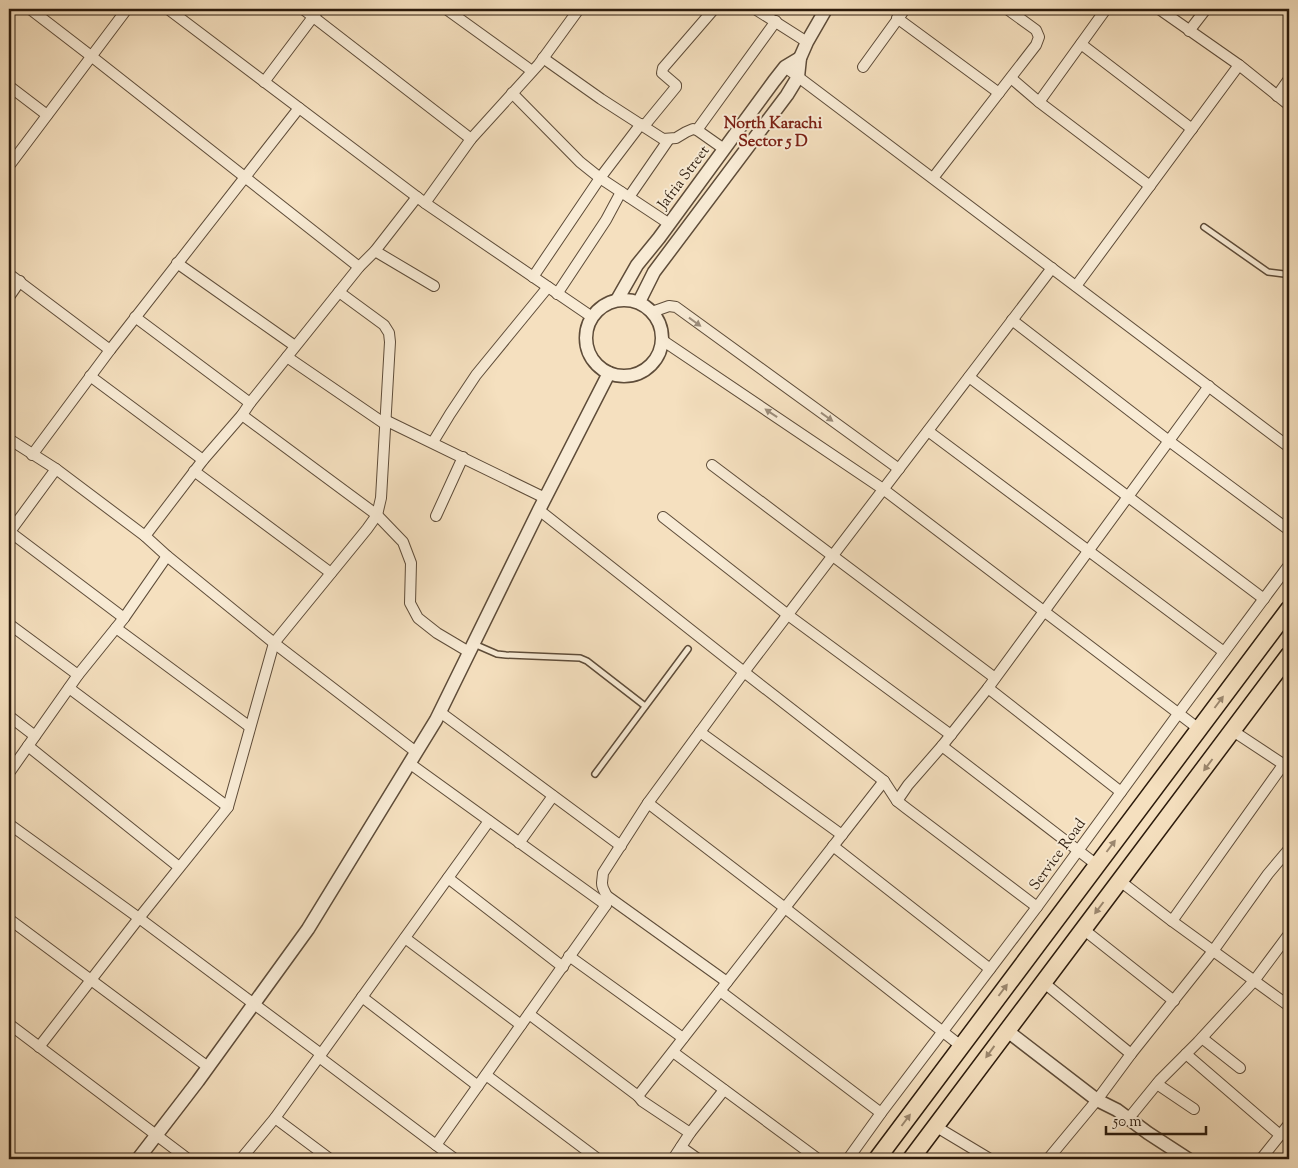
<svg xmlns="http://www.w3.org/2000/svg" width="1298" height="1168" font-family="'Sorts Mill Goudy',serif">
<rect width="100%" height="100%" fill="#f5e0bf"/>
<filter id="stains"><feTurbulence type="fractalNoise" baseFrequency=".004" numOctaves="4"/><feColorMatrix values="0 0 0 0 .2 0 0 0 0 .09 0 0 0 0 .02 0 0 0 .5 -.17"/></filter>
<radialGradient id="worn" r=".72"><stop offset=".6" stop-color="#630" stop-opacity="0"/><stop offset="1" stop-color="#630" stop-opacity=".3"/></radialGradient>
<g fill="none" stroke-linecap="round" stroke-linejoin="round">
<g stroke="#5e4c39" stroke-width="8">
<g id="service">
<polyline points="1204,227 1268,272 1284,274 1289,272"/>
<polyline points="474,644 497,654 506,655 580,658 587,661 645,706"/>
<polyline points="595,774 688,649"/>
</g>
</g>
<g stroke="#5e4c39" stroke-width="12">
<g id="minor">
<polyline points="30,9 91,56 359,267"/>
<polyline points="168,9 425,203 592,317"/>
<polyline points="303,9 471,139"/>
<polyline points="446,9 532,71"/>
<polyline points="755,9 807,42"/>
<polyline points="1159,9 1239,65 1289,105"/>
<polyline points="897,18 999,93"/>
<polyline points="1189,31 1206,9"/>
<polyline points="1081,44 1192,129"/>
<polyline points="543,58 601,99 663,139 676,138 686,132 693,129 697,130 724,149"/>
<polyline points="785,67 1289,447"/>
<polyline points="863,67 905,9"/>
<polyline points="1011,78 1039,102 1150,186"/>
<polyline points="264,82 319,9"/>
<polyline points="9,86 47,115"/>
<polyline points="512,93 580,162 600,178 668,223"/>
<polyline points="1277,96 1289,79"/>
<polyline points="1039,102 1106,9"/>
<polyline points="644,126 676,87 676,85 662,73 663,68 714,9"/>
<polyline points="697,130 776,21"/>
<polyline points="9,166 127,9"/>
<polyline points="933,178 1036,45 1039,37 1036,30 1007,9"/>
<polyline points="629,197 669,139"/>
<polyline points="425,203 471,139 539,64 579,9"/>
<polyline points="375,251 434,286"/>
<polyline points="177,263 295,346"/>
<polyline points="9,274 110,350"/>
<polyline points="533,277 600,178 641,124"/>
<polyline points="1076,286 1239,65"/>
<polyline points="557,294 606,220 621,192"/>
<polyline points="9,297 20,281"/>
<polyline points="652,312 669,306 676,307 899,469"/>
<polyline points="135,317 250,403"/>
<polyline points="1012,320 1169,441 1289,530"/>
<polyline points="662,340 883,489 1199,729"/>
<polyline points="287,357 385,424"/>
<polyline points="90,376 203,460"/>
<polyline points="969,377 1264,599"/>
<polyline points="242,415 377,515 403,542 411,563 410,603 418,618 437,633 469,652"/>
<polyline points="385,420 545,498"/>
<polyline points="928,431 1224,652"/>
<polyline points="9,439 56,469 145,536 167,556 274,643 416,752"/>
<polyline points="433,442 450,414 476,375 548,287"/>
<polyline points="32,455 110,350 299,108"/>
<polyline points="712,465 995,678"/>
<polyline points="194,471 331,573"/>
<polyline points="539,510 744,672 884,781 897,801 906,808 1037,907"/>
<polyline points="436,516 463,457"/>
<polyline points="663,517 788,615 951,735"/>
<polyline points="10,532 124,618"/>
<polyline points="9,533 56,469"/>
<polyline points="145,536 203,460 242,415 250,403 359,267 375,251 417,197"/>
<polyline points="9,624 78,675"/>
<polyline points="116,628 250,727"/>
<polyline points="69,688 228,807"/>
<polyline points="988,688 1121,792"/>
<polyline points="440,712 621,846"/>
<polyline points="9,716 35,736"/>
<polyline points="1233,731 1289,768"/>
<polyline points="700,732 842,835"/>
<polyline points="28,746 179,867"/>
<polyline points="942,746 1097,865"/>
<polyline points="409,763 606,905"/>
<polyline points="9,773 78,675 124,618 167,556"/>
<polyline points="897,801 908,785 942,746 988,688 1209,386"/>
<polyline points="648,803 785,908 961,1046"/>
<polyline points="9,824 139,918 321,1054"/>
<polyline points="519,843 553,796"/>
<polyline points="833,846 990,969"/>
<polyline points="448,878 563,967"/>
<polyline points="1120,881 1172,921 1289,1006"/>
<polyline points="607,896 727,982"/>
<polyline points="9,919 208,1067"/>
<polyline points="1172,921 1283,765"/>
<polyline points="1083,929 1174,1001"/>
<polyline points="405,938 521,1025"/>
<polyline points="569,956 683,1038"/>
<polyline points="1043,982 1131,1054"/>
<polyline points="720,991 881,1113"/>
<polyline points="362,997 478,1086"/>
<polyline points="529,1014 638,1096"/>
<polyline points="9,1024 188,1159"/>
<polyline points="1202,1038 1240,1068"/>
<polyline points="39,1047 139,918 228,807 274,643 367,529 377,515 381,498 390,342 389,333 384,325 339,292"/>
<polyline points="673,1052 818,1159"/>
<polyline points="1186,1054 1280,1135"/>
<polyline points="319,1057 436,1145"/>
<polyline points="486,1075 598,1159"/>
<polyline points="1157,1084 1194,1109"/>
<polyline points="275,1118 330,1159"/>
<polyline points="1129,1118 1160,1080 1198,1042 1254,981 1289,934"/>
<polyline points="935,1126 990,1159"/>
<polyline points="690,1133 642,1101 638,1096 884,781"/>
<polyline points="681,1147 698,1159"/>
<polyline points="241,1159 275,1118 489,821"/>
<path d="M455 1159 436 1145 606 905C610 894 602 892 602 883 602 882 603 874 603 873L648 803 744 672 1052 268"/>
<polyline points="673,1159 690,1133 724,1090"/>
<polyline points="848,1159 881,1113 1037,907 1178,714 1289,565"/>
<polyline points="1048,1159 1097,1100 1131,1054 1213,951 1268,874 1289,849"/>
<polyline points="1261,1159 1289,1124"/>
</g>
</g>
<g stroke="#5e4c39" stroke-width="15">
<g id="tertiary">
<polyline points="617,300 637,265 659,238 774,81 785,67 800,58"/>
<circle cx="624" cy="338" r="38"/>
<polyline points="639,302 654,272 787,95 798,77 800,58 807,42 826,9"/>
<polyline points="1006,1030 1097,1100 1117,1110 1148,1133 1188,1159"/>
<polyline points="138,1159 198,1081 308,929 436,720 539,510 609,373"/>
</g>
</g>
<g stroke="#2c1b0c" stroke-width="19">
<g id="primary">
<polyline points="877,1159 1289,609"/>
<path d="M911 1159C1036 990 1164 824 1289 655"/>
</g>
</g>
<use href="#service" stroke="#f8ebd5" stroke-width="5"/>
<use href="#minor" stroke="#f8ebd5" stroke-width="10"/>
<use href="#tertiary" stroke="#f8ebd5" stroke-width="12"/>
<use href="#primary" stroke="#f5e0bf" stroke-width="16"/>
</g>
<defs><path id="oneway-solid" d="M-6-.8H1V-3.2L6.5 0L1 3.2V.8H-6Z" transform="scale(1.25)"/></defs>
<g fill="#9c8d7b">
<use href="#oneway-solid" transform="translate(695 322) rotate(36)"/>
<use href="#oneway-solid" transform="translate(771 413) rotate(-146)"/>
<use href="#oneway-solid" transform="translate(827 417) rotate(36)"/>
</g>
<g fill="#9b876e">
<use href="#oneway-solid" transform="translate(1219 702) rotate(-53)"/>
<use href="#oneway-solid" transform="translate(1208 765) rotate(127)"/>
<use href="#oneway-solid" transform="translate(1111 846) rotate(-53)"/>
<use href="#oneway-solid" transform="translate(1099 908) rotate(127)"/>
<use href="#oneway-solid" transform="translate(1003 990) rotate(-53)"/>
<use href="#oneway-solid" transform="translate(990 1052) rotate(126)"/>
<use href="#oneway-solid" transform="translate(906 1120) rotate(-53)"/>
</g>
<g text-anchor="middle" stroke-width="4" stroke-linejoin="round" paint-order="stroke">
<g font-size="15" fill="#2c1b0c" stroke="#f8ebd5">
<text transform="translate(683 177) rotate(-53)" y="5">Jafria Street</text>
<text transform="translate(1057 854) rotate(-54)" y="5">Service Road</text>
</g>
<g font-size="16" font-weight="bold" fill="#7a1f14" stroke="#f8ebd5">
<text x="773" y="128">North Karachi<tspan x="773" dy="18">Sector 5 D</tspan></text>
</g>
</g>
<rect width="1298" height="1168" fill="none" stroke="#f5e0bf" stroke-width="30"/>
<rect x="10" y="10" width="1278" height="1148" fill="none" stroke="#2c1b0c" stroke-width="2.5"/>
<rect x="15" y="15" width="1268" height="1138" fill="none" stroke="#2c1b0c"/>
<path d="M1106 1126v8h100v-8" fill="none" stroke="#2c1b0c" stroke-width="2.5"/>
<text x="1113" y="1126" font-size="15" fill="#2c1b0c" stroke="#f8ebd5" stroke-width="4" paint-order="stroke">50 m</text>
<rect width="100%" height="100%" filter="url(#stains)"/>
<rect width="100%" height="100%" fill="url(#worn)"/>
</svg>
